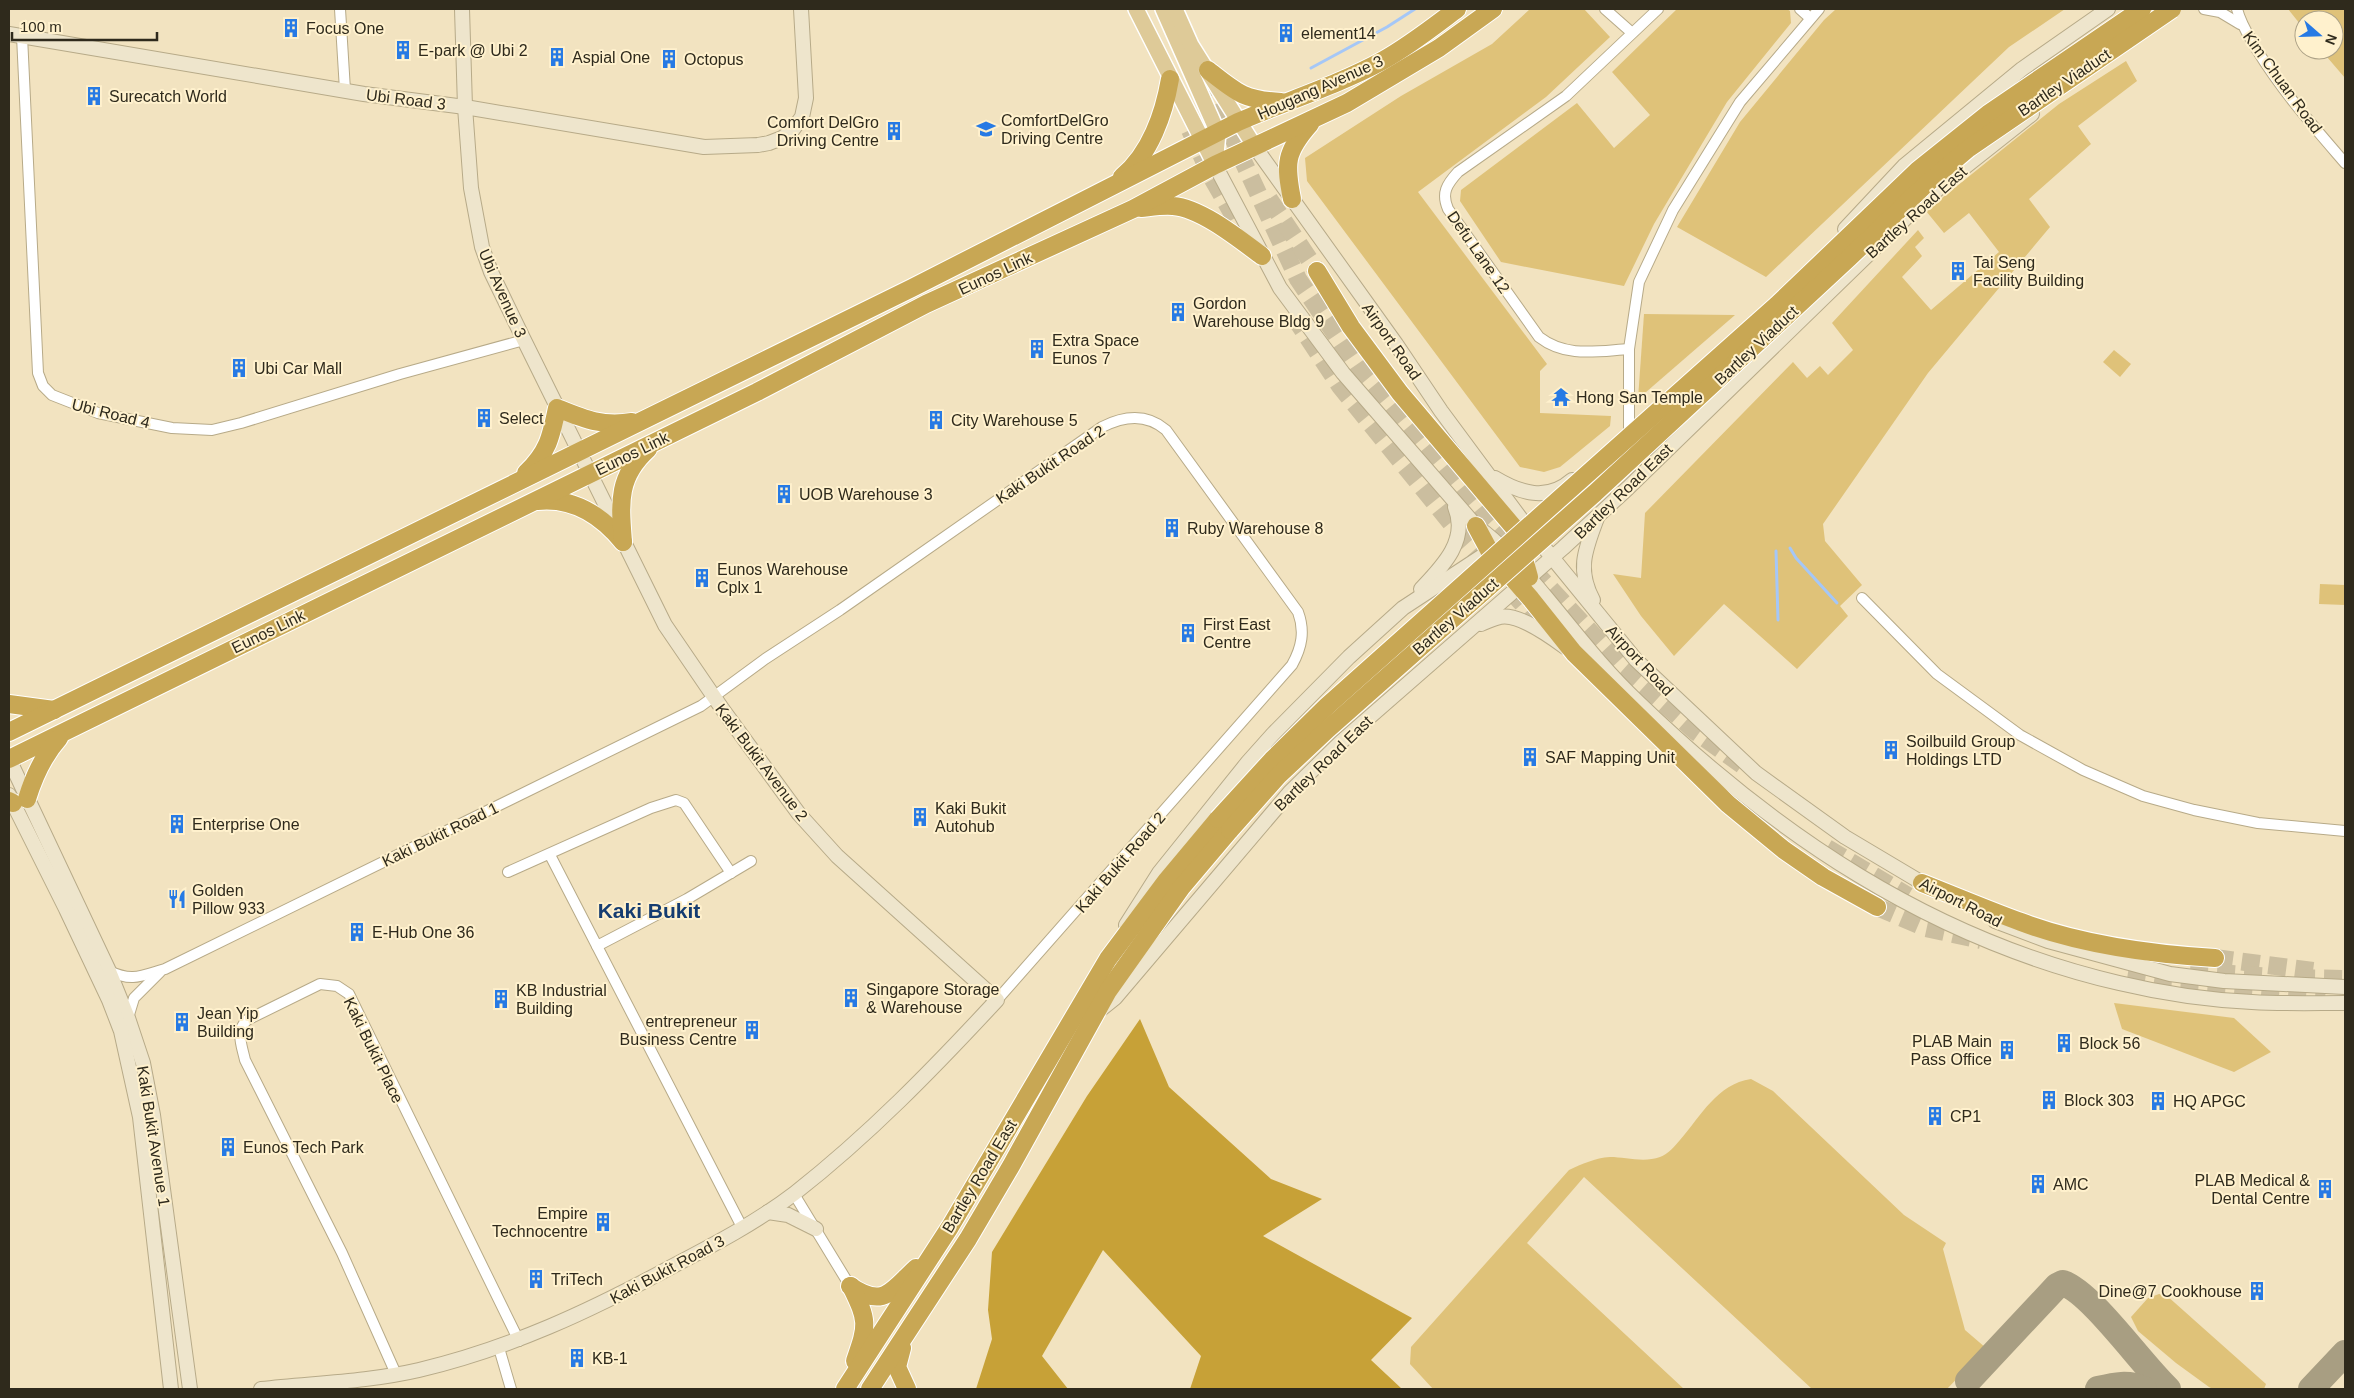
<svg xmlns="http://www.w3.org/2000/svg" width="2354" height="1398" font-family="Helvetica,sans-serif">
<rect width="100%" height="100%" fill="#f2e3c0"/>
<g fill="#dfc279">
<polygon points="1530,9 1584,9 1610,37 1546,97 1418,192 1547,364 1540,371 1540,413 1611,416 1610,426 1560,467 1544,472 1520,467 1307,181 1305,158 1401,96 1492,44"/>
<polygon points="1677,9 1787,9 1790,11 1791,23 1727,102 1654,224 1624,286 1501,262 1460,201 1461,190 1577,103 1614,148 1650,115 1612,72"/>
<polygon points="1836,9 2065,9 2009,47 1766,277 1677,227 1740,122 1824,20"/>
<polygon points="2288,9 2345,9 2345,78 2321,50 2334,50 2334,20 2304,20 2304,29"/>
<polygon points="2126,61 2137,81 2078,126 2091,144 2029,199 2050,227 1928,373 1823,524 1825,541 1862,585 1840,606 1848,616 1797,669 1724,604 1674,656 1641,616 1613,574 1641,578 1645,513 1793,362 1807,378 1820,366 1828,375 1853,350 1832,323 1918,230 1924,238 1915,247 1922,256 1902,277 1931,310 1999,252 1969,213 1944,233 1926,211 2059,104"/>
<polygon points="1644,314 1735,315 1638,399"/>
<polygon points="2114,350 2131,364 2120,377 2103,362"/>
<polygon points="2320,584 2345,585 2345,605 2319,604"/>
<polygon points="2114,1003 2234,1018 2271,1052 2234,1072 2122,1029"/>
<path d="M1751 1079 1773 1091 1904 1215 1946 1243 1943 1249 1965 1330 1986 1348 1947 1389H1812L1584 1177 1527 1243 1684 1389H1433L1410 1364 1411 1347 1569 1170C1582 1164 1595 1158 1610 1157 1625 1157 1644 1163 1660 1157 1668 1154 1675 1146 1680 1140 1701 1116 1717 1084 1751 1079Z"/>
<polygon points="2159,1294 2166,1295 2266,1384 2264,1389 2213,1389 2209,1387 2176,1363 2138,1331 2131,1317 2148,1298"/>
</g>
<polygon fill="#c7a137" points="1140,1019 1169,1087 1271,1179 1322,1199 1263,1236 1412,1318 1371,1360 1402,1389 1190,1389 1201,1356 1103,1250 1042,1356 1068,1389 976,1389 992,1339 988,1310 992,1252 1087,1096"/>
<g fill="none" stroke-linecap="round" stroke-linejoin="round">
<g stroke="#a5c7f7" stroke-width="3">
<polyline points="1311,68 1387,27 1415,9"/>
<polyline points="1790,548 1796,558 1837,603"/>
<polyline points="1776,551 1778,620"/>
</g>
<g stroke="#a89e82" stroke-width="26">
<path d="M1968 1381 2057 1286 2063 1283C2092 1293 2142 1365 2168 1389"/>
<path d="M2098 1389C2115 1385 2128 1382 2144 1389"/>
<polyline points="2311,1389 2345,1353"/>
</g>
<g stroke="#cbbe9f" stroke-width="18" stroke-dasharray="18 9" stroke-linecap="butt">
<polyline points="1208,78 1243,161 1298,279 1357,366 1478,511 1623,667 1696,732 1742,765"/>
<polyline points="1190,130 1211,176 1251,246"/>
<polyline points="1269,199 1317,271"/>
<polyline points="1293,315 1340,386 1459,533 1529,611 1544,624"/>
<polyline points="1827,848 1908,896"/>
<polyline points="1877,907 1926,928 1981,940"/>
<polyline points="2215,958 2313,971"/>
<polyline points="2190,971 2271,977"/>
<polyline points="2297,978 2345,979"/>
<polyline points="2127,979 2171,986 2325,999"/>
</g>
<g stroke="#b7aa88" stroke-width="12">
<g id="street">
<polyline points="340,9 345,90"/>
<polyline points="1605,9 1631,32"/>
<polyline points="1800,9 1810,18"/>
<polyline points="2204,9 2220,12 2240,24"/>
<path d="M2237 9C2241 25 2249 36 2257 50 2282 91 2314 127 2345 163"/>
<polyline points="22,36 38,373 43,386 52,395 98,413 172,428 212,430 241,423 400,374 524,340"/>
<path d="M1629 349C1597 351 1566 358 1539 337L1448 209C1441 193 1447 184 1458 172L1566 96 1658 9"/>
<polyline points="1629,428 1629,349 1639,282 1673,210 1740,102 1819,9"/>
<polyline points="1862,598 1937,674 2020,735 2083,770 2143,796 2194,810 2258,823 2345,831"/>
<polyline points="550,855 743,1229"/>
<polyline points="508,872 651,808 676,800 684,803 731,873"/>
<polyline points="597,946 687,899 751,861"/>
<path d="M109 971C132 982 141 976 165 969L701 706 765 659 840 610 1102 427C1124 416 1146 413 1166 430L1298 612C1305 631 1302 647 1292 665L997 1000"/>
<polyline points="128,1018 134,998 160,972"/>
<polyline points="794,1194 850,1286"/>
<polyline points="499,1348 511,1389"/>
<path d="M396 1374 342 1253 245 1060C242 1046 235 1031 247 1020L320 984 337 986 349 994 519 1341"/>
</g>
</g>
<g stroke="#b7aa88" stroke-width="16">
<g id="secondary">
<polyline points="9,34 364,94 465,107 704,147 758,145 769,143 782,138 791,132 802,117 806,98 801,9"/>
<polyline points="1255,147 1396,344 1441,411 1524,523 1636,660 1756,773 1845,837 1929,887"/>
<path d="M1215 165 1280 288 1343 373 1476 526C1503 545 1524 571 1545 596 1575 632 1603 669 1637 701 1775 834 1930 939 2119 983 2161 993 2208 1000 2252 1002 2283 1004 2314 1003 2345 1003"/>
<polyline points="1845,229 1904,166 2022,69 2108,9"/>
<path d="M1495 478C1520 493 1547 502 1572 480"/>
<path d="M1421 589C1442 567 1469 540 1455 507"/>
<path d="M1593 600C1576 569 1586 548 1597 518"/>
<path d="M1481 624C1487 622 1493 618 1500 617 1518 613 1550 636 1565 647"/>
<polyline points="9,759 109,971 128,1018 143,1063 153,1115 190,1389"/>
<polyline points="9,795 66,909 109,1000 121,1031 140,1117 171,1389"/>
<polyline points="1995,921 2048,941 2170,974 2224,981 2345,987"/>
<polyline points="1126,925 1159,873 1248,762 1273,734 1349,657 1403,608 1496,547"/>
<polyline points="1100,1010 1115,998 1290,792 1341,742 1563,548 1628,488 1914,210 1946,182 2032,114"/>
<polyline points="768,1212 788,1215 816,1229"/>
<path d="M261 1389C314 1383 367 1382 419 1370 511 1348 590 1311 673 1266 715 1244 757 1222 795 1193 869 1135 933 1069 997 1000L837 856 799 814 723 710 665 625 524 340 491 272 482 247 471 188 465 107 462 9"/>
</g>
</g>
<g stroke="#fff" stroke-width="18">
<g id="primary">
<polyline points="1136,9 1215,165"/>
<polyline points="1163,9 1218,133 1215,165"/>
<polyline points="1175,9 1191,45 1255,147"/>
</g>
</g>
<g stroke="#fff" stroke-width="20">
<g id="highway">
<path d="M1208 70C1237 93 1244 100 1281 102"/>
<path d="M1122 177C1150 154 1164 114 1170 79"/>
<path d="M1292 199C1285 164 1285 152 1310 124"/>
<path d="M1141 208C1151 207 1163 205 1173 206 1201 208 1239 239 1262 256"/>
<polyline points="1317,271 1351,327 1400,393 1516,530 1529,577"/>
<path d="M526 473C548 452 551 437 557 408 584 419 602 427 632 422"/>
<path d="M537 501C573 497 601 515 623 542"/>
<polyline points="1476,526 1490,552 1531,599 1574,653 1728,804 1784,850 1823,877 1877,907"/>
<path d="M623 542C620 503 617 477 648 449"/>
<polyline points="9,704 54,710"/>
<path d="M9 732 912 288 1238 122C1286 101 1336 86 1382 61 1409 46 1433 27 1457 9"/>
<polyline points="9,759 757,392 926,304 1133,209 1215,165 1347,103 1439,48 1493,9"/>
<path d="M27 799C34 776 43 756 59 738"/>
<polyline points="9,801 13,803"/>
<path d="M1922 883C1955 896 1988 910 2021 922 2082 945 2150 954 2215 958"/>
<path d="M850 1286C884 1309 891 1291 916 1268"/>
<path d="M851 1286C868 1321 868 1324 855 1361"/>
<polyline points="902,1348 897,1367 907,1389"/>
<polyline points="845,1389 950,1227 1108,959 1167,880 1218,819"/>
<polyline points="870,1389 968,1239 1011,1166 1108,991 1181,888 1230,830"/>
</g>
</g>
<use href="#street" stroke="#fff" stroke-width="10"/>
<use href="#secondary" stroke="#eee5cc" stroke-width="14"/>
<use href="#primary" stroke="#deca98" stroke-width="15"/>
<use href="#highway" stroke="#c8a754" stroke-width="18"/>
<g stroke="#fff" stroke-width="20" stroke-linecap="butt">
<g id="highway-bridge">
<polyline points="1218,819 1272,760 1327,706 1777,305 1918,170 1988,114 2142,9"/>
<polyline points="1230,830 1278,776 1328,729 1595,493 1849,258 1923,187 1969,148 2172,9"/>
</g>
</g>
<use href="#highway-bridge" stroke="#c8a754" stroke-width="18"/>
</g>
<defs>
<g id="building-bare" transform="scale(1.5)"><path d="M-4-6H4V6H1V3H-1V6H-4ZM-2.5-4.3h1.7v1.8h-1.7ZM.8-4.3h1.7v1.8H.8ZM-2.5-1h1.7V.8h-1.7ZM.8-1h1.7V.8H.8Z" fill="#277ae4" stroke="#fff1cd" stroke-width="2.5" paint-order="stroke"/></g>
<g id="school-bare" transform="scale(1.5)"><path d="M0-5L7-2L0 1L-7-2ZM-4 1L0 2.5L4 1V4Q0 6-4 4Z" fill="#277ae4" stroke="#fff1cd" stroke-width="2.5" paint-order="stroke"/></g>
<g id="temple-bare" transform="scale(1.5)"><path d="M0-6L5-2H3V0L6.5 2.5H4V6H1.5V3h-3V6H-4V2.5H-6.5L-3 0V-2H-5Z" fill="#277ae4" stroke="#fff1cd" stroke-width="2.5" paint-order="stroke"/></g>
<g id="restaurant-bare" transform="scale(1.5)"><path d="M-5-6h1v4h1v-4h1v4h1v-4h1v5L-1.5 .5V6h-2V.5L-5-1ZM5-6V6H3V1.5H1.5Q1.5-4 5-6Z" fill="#277ae4" stroke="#fff1cd" stroke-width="2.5" paint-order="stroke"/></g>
</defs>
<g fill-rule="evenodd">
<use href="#building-bare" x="291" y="28"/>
<use href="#building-bare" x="1286" y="33"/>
<use href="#building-bare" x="403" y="50"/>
<use href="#building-bare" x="557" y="57"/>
<use href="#building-bare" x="669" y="59"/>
<use href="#building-bare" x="94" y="96"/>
<use href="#school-bare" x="986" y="129"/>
<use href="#building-bare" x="894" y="131"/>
<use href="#building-bare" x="1958" y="271"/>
<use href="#building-bare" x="1178" y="312"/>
<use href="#building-bare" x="1037" y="349"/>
<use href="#building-bare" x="239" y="368"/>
<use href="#temple-bare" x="1561" y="397"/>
<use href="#building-bare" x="484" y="418"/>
<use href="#building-bare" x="936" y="420"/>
<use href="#building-bare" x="784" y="494"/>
<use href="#building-bare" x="1172" y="528"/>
<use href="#building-bare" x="702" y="578"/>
<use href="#building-bare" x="1188" y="633"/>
<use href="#building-bare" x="1891" y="750"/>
<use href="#building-bare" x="1530" y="757"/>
<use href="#building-bare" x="920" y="817"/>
<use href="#building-bare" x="177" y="824"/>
<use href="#restaurant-bare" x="177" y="899"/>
<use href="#building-bare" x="357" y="932"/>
<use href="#building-bare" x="851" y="998"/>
<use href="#building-bare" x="501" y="999"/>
<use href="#building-bare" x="182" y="1022"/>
<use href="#building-bare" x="752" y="1030"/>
<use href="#building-bare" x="2064" y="1043"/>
<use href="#building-bare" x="2007" y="1050"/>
<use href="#building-bare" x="2049" y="1100"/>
<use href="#building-bare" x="2158" y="1101"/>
<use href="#building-bare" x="1935" y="1116"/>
<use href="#building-bare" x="228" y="1147"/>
<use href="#building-bare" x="2038" y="1184"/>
<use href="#building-bare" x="2325" y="1189"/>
<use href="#building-bare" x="603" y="1222"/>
<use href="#building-bare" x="536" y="1279"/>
<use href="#building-bare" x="2257" y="1291"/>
<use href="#building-bare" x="577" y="1358"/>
</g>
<g text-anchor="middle" stroke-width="4" stroke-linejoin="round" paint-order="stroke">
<g font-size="16" fill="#2f2a1c" stroke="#fff1cd" text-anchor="start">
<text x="306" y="34">Focus One</text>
<text x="1301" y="39">element14</text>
<text x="418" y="56">E-park @ Ubi 2</text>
<text x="572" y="63">Aspial One</text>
<text x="684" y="65">Octopus</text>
<text x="109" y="102">Surecatch World</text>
<text x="1001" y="126">ComfortDelGro<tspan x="1001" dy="18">Driving Centre</tspan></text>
<text x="879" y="128" text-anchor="end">Comfort DelGro<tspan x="879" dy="18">Driving Centre</tspan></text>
<text x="1973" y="268">Tai Seng<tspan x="1973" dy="18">Facility Building</tspan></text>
<text x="1193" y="309">Gordon<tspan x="1193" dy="18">Warehouse Bldg 9</tspan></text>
<text x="1052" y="346">Extra Space<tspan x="1052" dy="18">Eunos 7</tspan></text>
<text x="254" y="374">Ubi Car Mall</text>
<text x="1576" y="403">Hong San Temple</text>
<text x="499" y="424">Select</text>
<text x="951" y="426">City Warehouse 5</text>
<text x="799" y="500">UOB Warehouse 3</text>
<text x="1187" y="534">Ruby Warehouse 8</text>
<text x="717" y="575">Eunos Warehouse<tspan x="717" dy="18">Cplx 1</tspan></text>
<text x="1203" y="630">First East<tspan x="1203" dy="18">Centre</tspan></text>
<text x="1906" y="747">Soilbuild Group<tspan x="1906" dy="18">Holdings LTD</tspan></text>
<text x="1545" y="763">SAF Mapping Unit</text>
<text x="935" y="814">Kaki Bukit<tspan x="935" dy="18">Autohub</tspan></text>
<text x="192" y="830">Enterprise One</text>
<text x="192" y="896">Golden<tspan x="192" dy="18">Pillow 933</tspan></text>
<text x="372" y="938">E-Hub One 36</text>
<text x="866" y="995">Singapore Storage<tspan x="866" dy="18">&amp; Warehouse</tspan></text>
<text x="516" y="996">KB Industrial<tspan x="516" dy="18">Building</tspan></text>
<text x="197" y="1019">Jean Yip<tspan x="197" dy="18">Building</tspan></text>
<text x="737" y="1027" text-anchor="end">entrepreneur<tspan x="737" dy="18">Business Centre</tspan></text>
<text x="1992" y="1047" text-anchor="end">PLAB Main<tspan x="1992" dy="18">Pass Office</tspan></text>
<text x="2079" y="1049">Block 56</text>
<text x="2064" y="1106">Block 303</text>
<text x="2173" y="1107">HQ APGC</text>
<text x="1950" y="1122">CP1</text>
<text x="243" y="1153">Eunos Tech Park</text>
<text x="2310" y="1186" text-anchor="end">PLAB Medical &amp;<tspan x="2310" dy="18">Dental Centre</tspan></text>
<text x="2053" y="1190">AMC</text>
<text x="588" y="1219" text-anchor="end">Empire<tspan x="588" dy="18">Technocentre</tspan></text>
<text x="551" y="1285">TriTech</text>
<text x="2242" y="1297" text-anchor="end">Dine@7 Cookhouse</text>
<text x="592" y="1364">KB-1</text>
</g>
<g font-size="16" fill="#2f2a1c" stroke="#fff1cd">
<text transform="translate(2064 82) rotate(-34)" y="6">Bartley Viaduct</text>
<text transform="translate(2283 82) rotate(54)" y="6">Kim Chuan Road</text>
<text transform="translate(1320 87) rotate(-24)" y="6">Hougang Avenue 3</text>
<text transform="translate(406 99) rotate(7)" y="6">Ubi Road 3</text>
<text transform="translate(1916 212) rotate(-42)" y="6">Bartley Road East</text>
<text transform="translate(1479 252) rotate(55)" y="6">Defu Lane 12</text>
<text transform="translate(995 273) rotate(-25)" y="6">Eunos Link</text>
<text transform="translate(503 293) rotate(66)" y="6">Ubi Avenue 3</text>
<text transform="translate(1392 341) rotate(55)" y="6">Airport Road</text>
<text transform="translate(1756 345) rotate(-43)" y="6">Bartley Viaduct</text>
<text transform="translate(111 413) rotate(14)" y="6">Ubi Road 4</text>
<text transform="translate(632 453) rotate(-26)" y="6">Eunos Link</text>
<text transform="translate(1050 464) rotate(-34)" y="6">Kaki Bukit Road 2</text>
<text transform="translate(1623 491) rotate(-44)" y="6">Bartley Road East</text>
<text transform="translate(1455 616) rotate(-41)" y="6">Bartley Viaduct</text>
<text transform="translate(268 631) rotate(-26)" y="6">Eunos Link</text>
<text transform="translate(1640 660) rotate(47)" y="6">Airport Road</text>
<text transform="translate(762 762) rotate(53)" y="6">Kaki Bukit Avenue 2</text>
<text transform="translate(1323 763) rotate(-44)" y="6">Bartley Road East</text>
<text transform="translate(440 834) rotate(-26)" y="6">Kaki Bukit Road 1</text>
<text transform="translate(1120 862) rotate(-49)" y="6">Kaki Bukit Road 2</text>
<text transform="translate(1961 902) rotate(27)" y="6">Airport Road</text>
<text transform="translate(374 1050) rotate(64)" y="6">Kaki Bukit Place</text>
<text transform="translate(154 1136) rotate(81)" y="6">Kaki Bukit Avenue 1</text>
<text transform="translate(979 1176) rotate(-59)" y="6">Bartley Road East</text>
<text transform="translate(667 1269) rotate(-28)" y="6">Kaki Bukit Road 3</text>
</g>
<g font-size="21" font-weight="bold" fill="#163d71" stroke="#fff1cd">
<text x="649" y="918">Kaki Bukit</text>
</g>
</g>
<rect width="2354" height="1398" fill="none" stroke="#2f2a1c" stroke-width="20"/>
<g transform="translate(2319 35) rotate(110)"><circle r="24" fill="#fff1cd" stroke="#aca186"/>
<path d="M0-4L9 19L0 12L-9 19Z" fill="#277ae4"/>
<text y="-8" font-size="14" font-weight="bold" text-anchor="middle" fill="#2f2a1c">N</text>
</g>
<path d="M12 32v8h145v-8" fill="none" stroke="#2f2a1c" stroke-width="2.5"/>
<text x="20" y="32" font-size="15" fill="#2f2a1c" stroke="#fff1cd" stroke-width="4" paint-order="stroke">100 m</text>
</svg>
